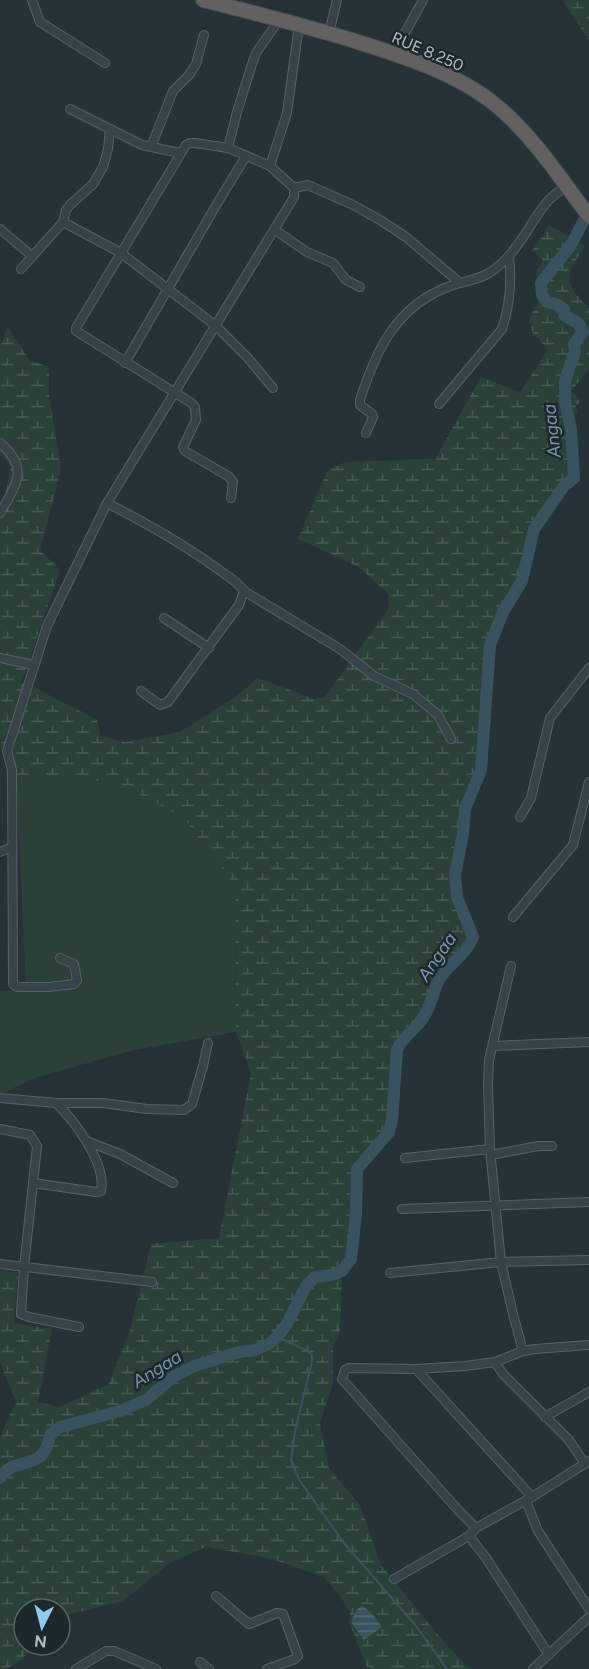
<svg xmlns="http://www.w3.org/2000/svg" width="589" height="1669" font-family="Figtree,sans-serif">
<defs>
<pattern id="wetland-marsh" width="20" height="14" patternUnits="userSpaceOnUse" patternTransform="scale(1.5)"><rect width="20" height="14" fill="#2c403a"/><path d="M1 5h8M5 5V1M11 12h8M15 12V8" fill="none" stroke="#485a55"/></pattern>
<pattern id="water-rules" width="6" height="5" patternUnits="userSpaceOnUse" patternTransform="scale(1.5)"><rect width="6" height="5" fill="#3a525e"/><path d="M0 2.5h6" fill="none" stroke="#546973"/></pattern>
</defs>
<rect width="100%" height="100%" fill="#253238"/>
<polygon fill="#2c403a" points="34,775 116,783 183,817 235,886 236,1032 134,1050 38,1077 0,1094 0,991 26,989 16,779"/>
<g fill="url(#wetland-marsh)">
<polygon points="562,0 589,0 589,40"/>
<path d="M549 225 585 246C566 276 561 281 589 308V370L571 391 581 400 575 407 578 411 572 420 574 478 564 486 534 529 522 581 503 612 490 645 481 770 465 809 463 834 455 875 457 897 473 937 469 947 439 980 429 1009 422 1019 399 1043 395 1060 392 1120 389 1132 357 1169 356 1214 351 1259 342 1271 340 1331 333 1348V1384L320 1423 329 1468 360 1505 381 1565 444 1642 469 1669H368L349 1622 350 1613 342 1599 324 1577 269 1558 206 1547 171 1562 123 1601 63 1616 60 1620V1609H24V1645H35C25 1655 15 1669 0 1669V1438L16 1401 0 1363V1271L18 1272 14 1323 52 1329 38 1402 59 1407 109 1384 130 1330 151 1244 219 1238 251 1073 236 1032 235 886 183 817 116 783 34 775 16 779 0 747V519L11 467 0 453V346L8 327 29 360 49 367V395L61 469 40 550 60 570 22 681 97 720 100 736 126 742 180 732 235 697 258 678 314 699 325 697 389 608 388 594 359 567 298 539 327 471 345 462 435 459 481 377 520 392 548 350 533 333 529 321C536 301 548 295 536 273L543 260 532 251Z"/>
</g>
<polygon fill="url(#water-rules)" points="363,1606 372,1614 382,1627 364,1640 351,1622 357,1609"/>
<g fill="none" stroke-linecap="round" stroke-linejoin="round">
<polyline stroke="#3a525e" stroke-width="2" points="277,1337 308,1351 312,1355 312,1362 295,1431 291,1461 300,1481 344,1543 416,1626 447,1669"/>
<path stroke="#3a525e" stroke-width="12" d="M0 1478C14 1454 45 1474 50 1435L60 1427 120 1411 146 1400 173 1377 194 1366 239 1352 255 1350 269 1344 277 1337 287 1324 306 1286 315 1277 332 1275 342 1271 351 1259 356 1214 357 1169 389 1132 392 1120 397 1050C402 1038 413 1031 421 1021 430 1010 432 995 438 982 446 965 466 956 473 937L457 897 455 875 463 834 465 809 481 770 490 645 503 612 522 581 534 529 564 486 574 478 571 429 565 402V381L575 351 574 344 583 332 579 324 564 315V309L556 304 547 302 542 295 541 283 571 245 584 220 589 217"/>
<g stroke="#566167" stroke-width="10">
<g id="minor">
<polyline points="32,0 40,22 105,63"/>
<polyline points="329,33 337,0"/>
<polyline points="394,53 423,0"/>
<polyline points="70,109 142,145 180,153"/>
<polyline points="151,147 173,91 189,75 196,64 204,35"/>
<polyline points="228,148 237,112 253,61 256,53 279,20"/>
<polyline points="294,188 308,185 353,205 380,220 406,237 460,283"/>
<polyline points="63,222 121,253 216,326 247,357 273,388"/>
<polyline points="0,229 32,256"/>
<polyline points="275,230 307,252 333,263 346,280 360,287"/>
<polyline points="21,269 63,222 66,210 70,205 93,184 103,167 108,149 110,129"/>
<polyline points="125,363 218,202 246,156"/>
<path d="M439 404 502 329C510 305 512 281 509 256"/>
<path d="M366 433 373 417 372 414 360 405V400C376 350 396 306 450 286 465 281 484 279 496 268 518 251 529 225 546 203 552 196 560 191 567 185"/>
<path d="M0 443C30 468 16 485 0 513"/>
<polyline points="231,498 233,482 228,476 185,451 183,447 196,420 195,407 190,402 76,331 76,328 186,145 190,143 195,143 228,148 270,166"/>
<path d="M107 503C146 523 184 544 219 570 228 576 238 582 244 591L239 605 168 702 160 705 141 691"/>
<polyline points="244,591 340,649 374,676 413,694 438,715 451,739"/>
<polyline points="164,618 209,648"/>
<polyline points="0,658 34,665"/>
<polyline points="520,817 531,798 550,718 589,668"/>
<polyline points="0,852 12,847"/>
<polyline points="513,917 573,845 589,782"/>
<polyline points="60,958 74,964 77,980 74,984 48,987 17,987 13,984 12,770 7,751 47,626 107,503 294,197 294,188 270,166 287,113 299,25"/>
<polyline points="511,966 489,1060 488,1084 490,1149 501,1262 513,1314 523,1351"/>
<polyline points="493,1046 589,1042"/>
<polyline points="0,1098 56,1103 103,1103 147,1109 184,1110 192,1104 203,1066 208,1043"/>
<polyline points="0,1129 30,1135 37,1146 24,1267 21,1314 29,1317 79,1327"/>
<polyline points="89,1142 120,1154 173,1183"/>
<polyline points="491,1155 538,1146 552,1146"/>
<polyline points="405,1158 490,1149"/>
<path d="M33 1183 96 1192 101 1191C107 1164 74 1120 56 1103"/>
<polyline points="402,1209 589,1202"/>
<polyline points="0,1264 152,1282"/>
<polyline points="390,1273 501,1262 589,1260"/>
<polyline points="589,1345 535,1349 523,1351 495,1362 465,1366 416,1369 349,1368 345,1370 342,1379 458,1510 476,1528 532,1497 589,1461"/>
<polyline points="495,1362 503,1374 569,1440 585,1464"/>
<polyline points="416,1369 532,1497"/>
<polyline points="545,1417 589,1392"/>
<polyline points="526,1501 538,1531 589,1609"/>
<polyline points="476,1528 469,1536 486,1558 549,1655"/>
<polyline points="394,1579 469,1536"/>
<polyline points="216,1596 249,1624 277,1613 283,1614 298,1656 295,1659 267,1669"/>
<polyline points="200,1662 209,1669"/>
<polyline points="76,1669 106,1651 114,1651 156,1669"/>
<polyline points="533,1669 589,1617"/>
</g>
</g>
<g stroke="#434e53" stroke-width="16">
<path id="trunk" d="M203 0C255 13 307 26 358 42 409 58 465 76 505 113 538 143 562 181 589 216"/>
</g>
<use href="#minor" stroke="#384349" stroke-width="8"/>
<use href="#trunk" stroke="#626060" stroke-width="14"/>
</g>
<g text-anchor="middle" stroke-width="5" stroke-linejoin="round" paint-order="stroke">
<g font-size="16" fill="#b3bec4" stroke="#1d282d">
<text transform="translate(428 51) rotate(23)" y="6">RUE 8.250</text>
</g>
<g font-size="18" font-style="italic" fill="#7796a5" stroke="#1d282d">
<text transform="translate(552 431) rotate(-96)" y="6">Angaa</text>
<text transform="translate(437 957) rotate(-56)" y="6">Angaa</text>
<text transform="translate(157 1369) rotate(-32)" y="6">Angaa</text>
</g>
</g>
<g transform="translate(42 1627) rotate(186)"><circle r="28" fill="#1d282d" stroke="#596469" stroke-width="1.5"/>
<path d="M0-4.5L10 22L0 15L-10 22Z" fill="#91ccec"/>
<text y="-9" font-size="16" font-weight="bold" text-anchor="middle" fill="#b3bec4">N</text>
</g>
</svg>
